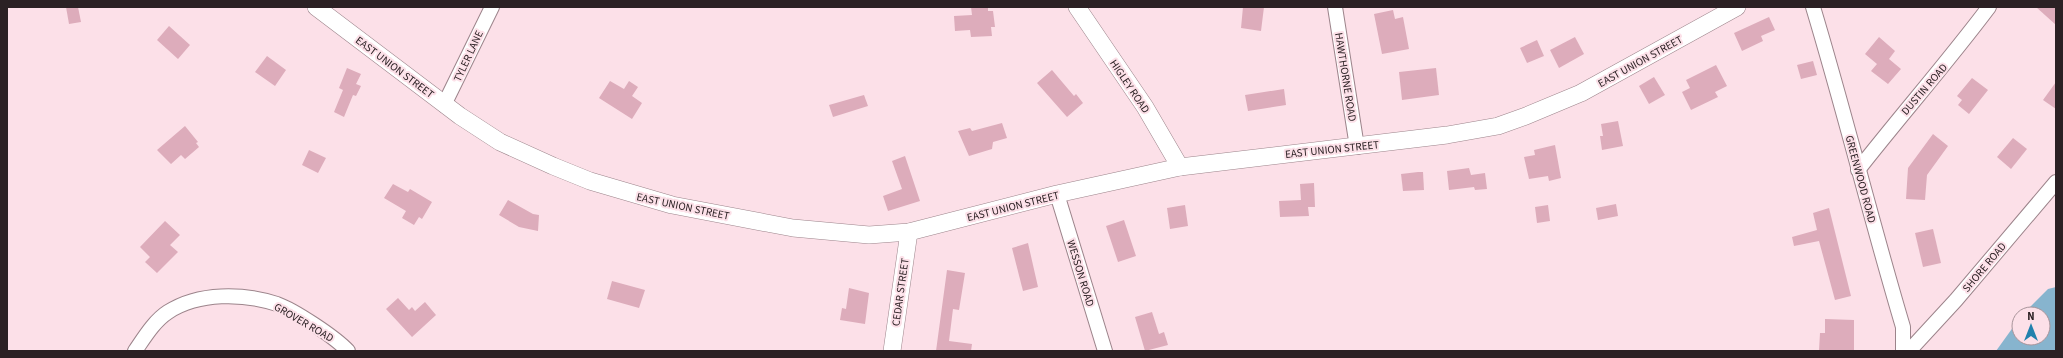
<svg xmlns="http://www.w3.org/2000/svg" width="2063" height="358" font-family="'Source Sans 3',sans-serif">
<rect width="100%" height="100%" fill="#fce0e8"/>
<polygon fill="#87b4ce" points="2056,287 2056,351 1996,351 2019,319 2019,338 2043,338 2043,314 2023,314 2048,289"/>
<g fill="#ddacbb">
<polygon points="66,7 78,7 81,22 69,24"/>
<polygon points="971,7 988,7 988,11 993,11 995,27 991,27 992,36 971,37 970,30 955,31 954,16 972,15"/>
<polygon points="1243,7 1264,7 1261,31 1241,28"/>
<polygon points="2036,7 2056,7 2056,25"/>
<polygon points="1393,10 1395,19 1403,17 1409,49 1382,54 1374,14"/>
<polygon points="1769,17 1775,30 1761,36 1763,41 1742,51 1734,33"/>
<polygon points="169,26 190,45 178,59 157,40"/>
<polygon points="1575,37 1584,54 1559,68 1550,50"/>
<polygon points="1879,37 1895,51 1889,59 1901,69 1888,84 1871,71 1877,64 1865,54"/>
<polygon points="1537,40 1544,56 1527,63 1520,48"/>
<polygon points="267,56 286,70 275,86 255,72"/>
<polygon points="1813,61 1817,75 1801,79 1797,65"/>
<polygon points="1716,65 1727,86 1715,92 1718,97 1691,110 1682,92 1690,88 1686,80"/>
<polygon points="347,68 361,74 356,84 361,86 356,96 353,95 344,117 334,112 343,90 339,88"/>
<polygon points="1436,68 1439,95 1402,100 1399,72"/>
<polygon points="1052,70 1074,96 1076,94 1083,103 1067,117 1037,83"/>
<polygon points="1654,77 1665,95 1649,104 1639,86"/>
<polygon points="1972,78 1988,90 1969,114 1958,105 1962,100 1957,96"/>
<polygon points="610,81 624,89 629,81 638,87 632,96 642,103 632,119 599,98"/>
<polygon points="2056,82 2056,109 2043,100"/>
<polygon points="1284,89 1286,105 1248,111 1245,95"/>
<polygon points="864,95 868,106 833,117 829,105"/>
<polygon points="1618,121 1623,146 1602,150 1600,136 1603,136 1601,124"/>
<polygon points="1002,123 1007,138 993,142 992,149 969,156 958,131 970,128 972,131"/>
<polygon points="185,126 198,142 196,143 199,147 185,159 181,155 171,164 157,150"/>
<polygon points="1933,134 1948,146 1927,175 1925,200 1906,199 1908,168"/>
<polygon points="2013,138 2027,149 2011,169 1997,157"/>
<polygon points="1555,145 1561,178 1549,181 1548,176 1529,179 1524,157 1535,155 1534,150"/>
<polygon points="309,150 326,158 318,173 302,165"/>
<polygon points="905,156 920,201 888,211 883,196 902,189 892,161"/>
<polygon points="1469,168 1471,175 1485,173 1487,189 1475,190 1474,187 1449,190 1447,171"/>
<polygon points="1418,172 1423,172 1424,190 1403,191 1401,174"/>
<polygon points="1314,183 1315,207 1308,207 1309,216 1280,217 1279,201 1301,200 1300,184"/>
<polygon points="393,184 408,192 410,189 432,202 422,219 419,217 414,225 402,218 406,211 384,198"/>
<polygon points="508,200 533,214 539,215 538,231 519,227 499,215"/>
<polygon points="1616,204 1618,216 1598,220 1596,208"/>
<polygon points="1185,205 1188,226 1170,229 1167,208"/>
<polygon points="1548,205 1550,221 1537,223 1535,207"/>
<polygon points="1829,208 1851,296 1835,300 1819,241 1794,246 1792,237 1817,230 1813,213"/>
<polygon points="1124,220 1136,256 1118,262 1106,226"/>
<polygon points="165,221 180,235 170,245 178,252 157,273 145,262 150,257 140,247"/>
<polygon points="1933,229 1941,263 1923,267 1915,233"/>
<polygon points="1028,243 1038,287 1023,291 1012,248"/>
<polygon points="947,270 965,273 959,310 953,309 949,341 972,344 971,351 936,351"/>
<polygon points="612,281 645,290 639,308 607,299"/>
<polygon points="849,288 869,293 865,324 840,320 842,308 846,309"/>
<polygon points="398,298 409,310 412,307 415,311 425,302 436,315 412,337 386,309"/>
<polygon points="1152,312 1159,334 1164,332 1168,345 1145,351 1135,317"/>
<polygon points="1825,319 1854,320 1854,351 1819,351 1820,333 1825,333"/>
</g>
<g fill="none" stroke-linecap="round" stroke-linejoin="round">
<g stroke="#9c848b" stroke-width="16">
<g id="minor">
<polyline points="1335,7 1357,147"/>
<path d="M1813 7C1845 113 1871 220 1903 327V351"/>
<polyline points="444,105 492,7"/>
<path d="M1858 170C1901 115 1947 63 1989 7"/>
<polyline points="1057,194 1105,351"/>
<path d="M135 351C144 338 154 321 168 312 199 292 243 293 277 304 294 310 335 337 348 351"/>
<polyline points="1909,351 1956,300 2056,182"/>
</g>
</g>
<g stroke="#9c848b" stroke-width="18">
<g id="tertiary">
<polyline points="316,7 460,116 500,142 553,166 590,181 672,205 793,228 869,235 909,232 1057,194 1180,167 1447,135 1498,126 1526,116 1581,93 1737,7"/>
<polyline points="1077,7 1145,107 1180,167"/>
<polyline points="892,351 909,232"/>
</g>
</g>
<use href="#minor" stroke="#fff" stroke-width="14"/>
<use href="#tertiary" stroke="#fff" stroke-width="17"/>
</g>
<g text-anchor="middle" stroke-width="4" stroke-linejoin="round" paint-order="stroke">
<g font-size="11" fill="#2b2124" stroke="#fce0e8">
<text transform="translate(468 56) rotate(-65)" y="4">TYLER LANE</text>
<text transform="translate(1640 61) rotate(-29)" y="4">EAST UNION STREET</text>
<text transform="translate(395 67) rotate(37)" y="4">EAST UNION STREET</text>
<text transform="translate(1346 77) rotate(81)" y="4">HAWTHORNE ROAD</text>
<text transform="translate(1130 86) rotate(56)" y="4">HIGLEY ROAD</text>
<text transform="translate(1924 89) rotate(-49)" y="4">DUSTIN ROAD</text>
<text transform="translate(1332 149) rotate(-6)" y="4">EAST UNION STREET</text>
<text transform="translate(1861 179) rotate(75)" y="4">GREENWOOD ROAD</text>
<text transform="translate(683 206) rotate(12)" y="4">EAST UNION STREET</text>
<text transform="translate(1013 206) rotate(-14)" y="4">EAST UNION STREET</text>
<text transform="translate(1984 267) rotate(-50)" y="4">SHORE ROAD</text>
<text transform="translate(1081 273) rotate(73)" y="4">WESSON ROAD</text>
<text transform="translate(900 292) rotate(-82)" y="4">CEDAR STREET</text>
<text transform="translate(304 322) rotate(30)" y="4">GROVER ROAD</text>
</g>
</g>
<rect width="2063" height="358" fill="none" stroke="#2b2124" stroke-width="16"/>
<g transform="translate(2031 326)"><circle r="19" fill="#fce0e8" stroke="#a8949a"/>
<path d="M0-3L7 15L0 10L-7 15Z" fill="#2181ad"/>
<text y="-6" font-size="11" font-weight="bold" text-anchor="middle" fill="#2b2124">N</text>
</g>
</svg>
